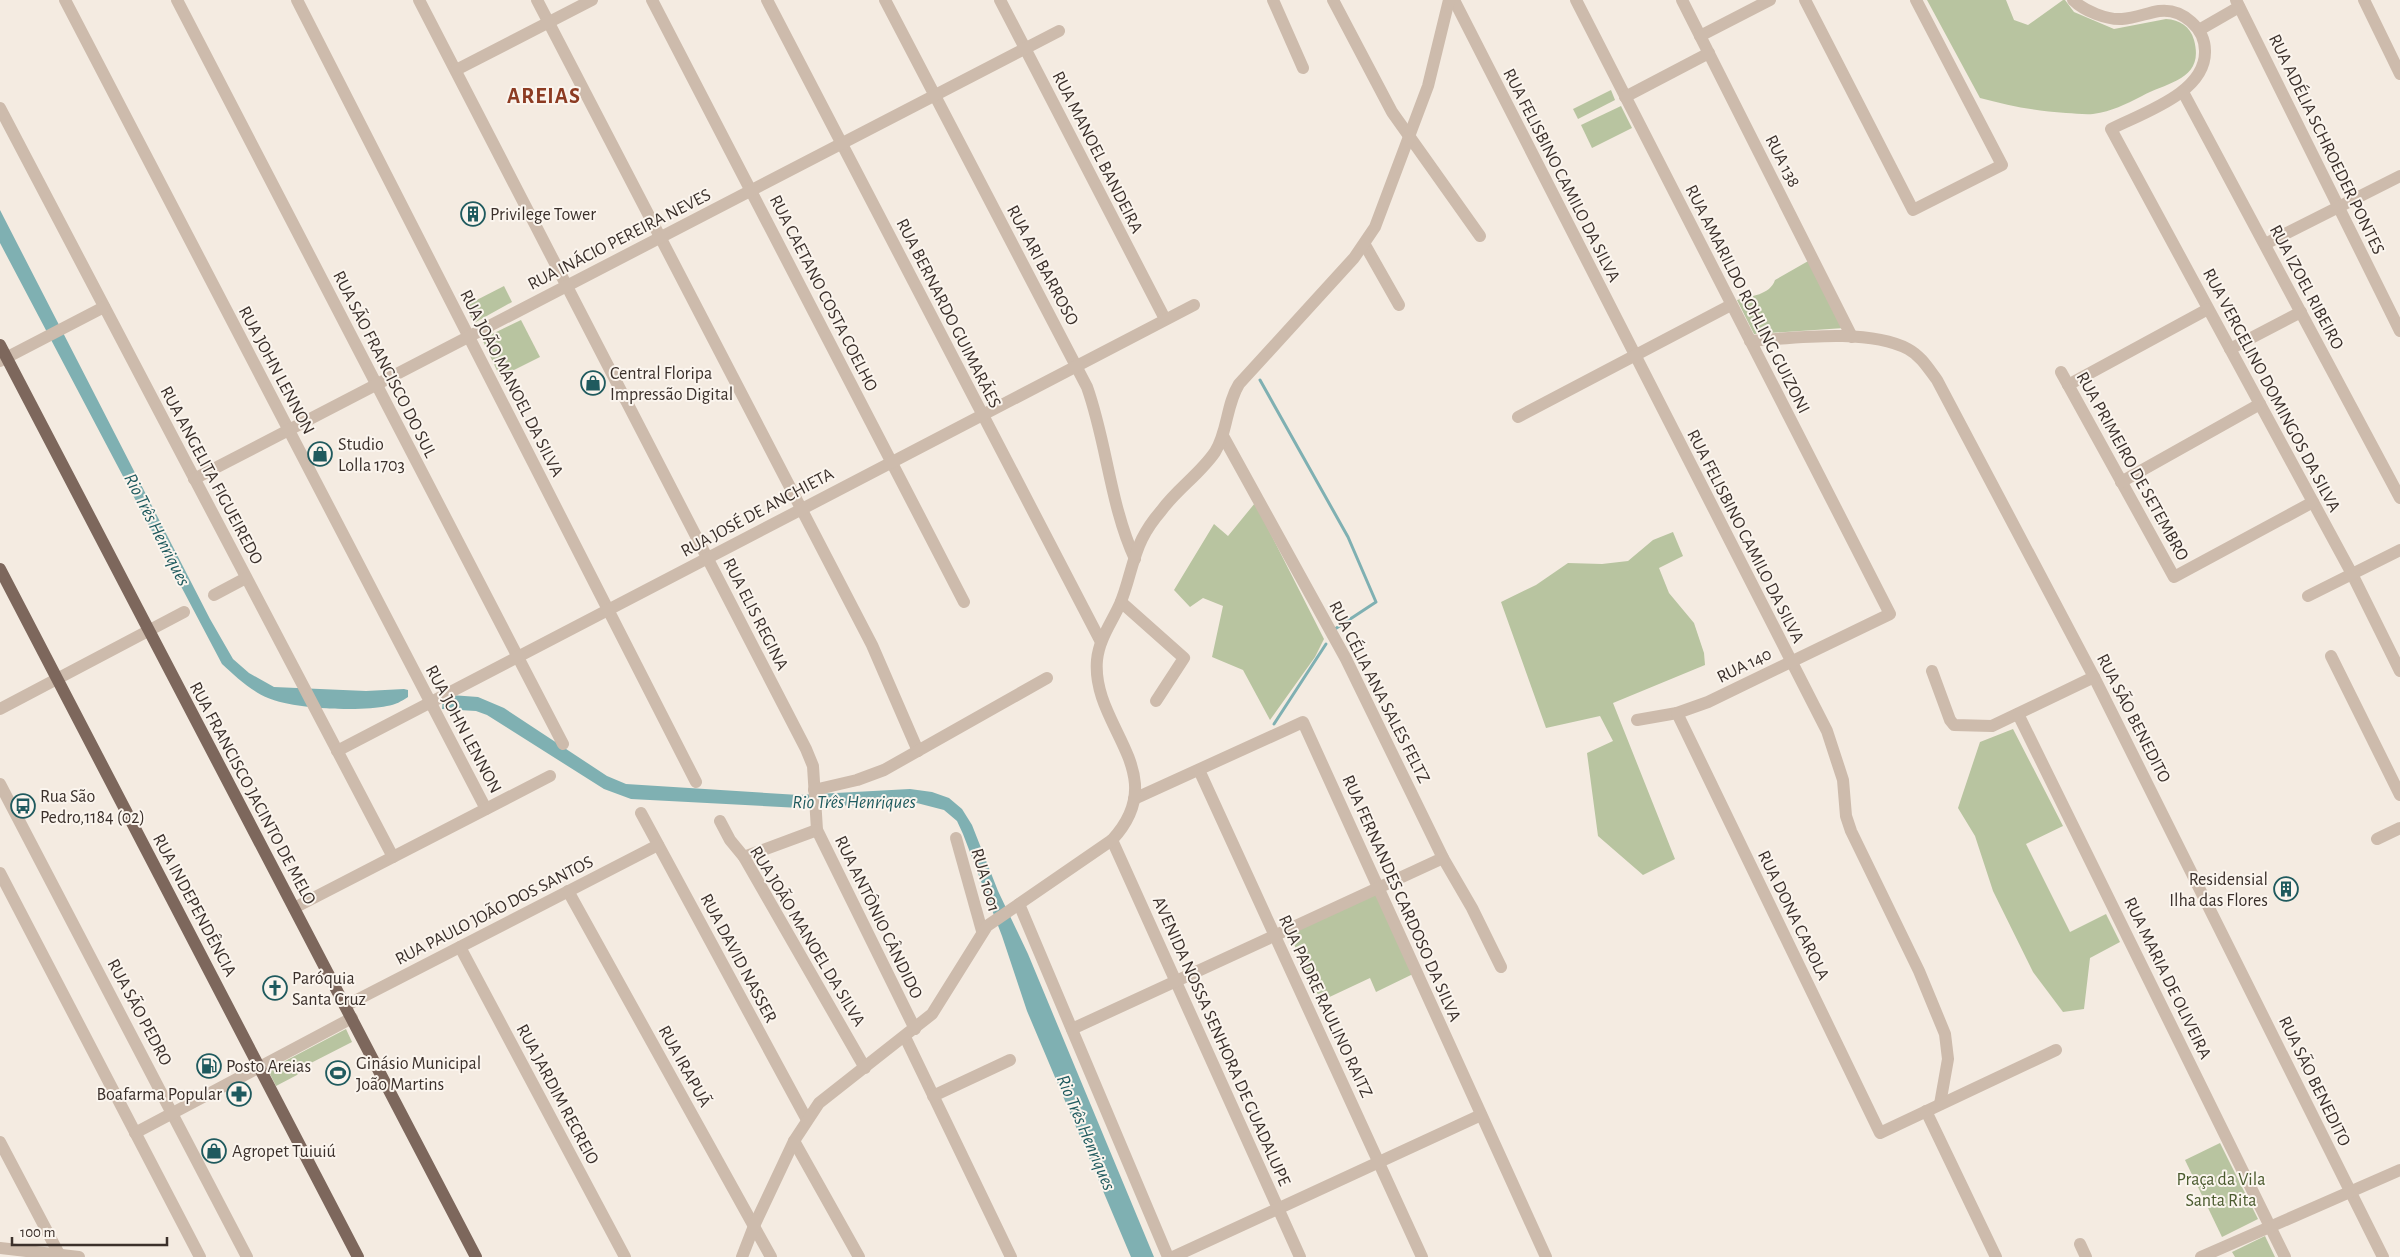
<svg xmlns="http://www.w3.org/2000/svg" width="2400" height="1257" font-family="'Alegreya Sans',sans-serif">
<rect width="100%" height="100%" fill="#f4ebe1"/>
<g fill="#b8c4a0">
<path d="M1927 0H2006L2014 20 2028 25 2063 0H2065L2074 12 2114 29 2166 19C2180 20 2190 26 2194 40 2205 80 2167 82 2142 96 2124 105 2113 111 2093 114 2084 115 2075 113 2066 113 2035 111 2010 106 1980 98Z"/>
<polygon points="1611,90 1615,100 1578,119 1573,109"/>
<polygon points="1621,106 1632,128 1592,148 1581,125"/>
<path d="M1810 260 1844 328 1754 334 1737 300C1751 296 1770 295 1775 280Z"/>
<polygon points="504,286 512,302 474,323 465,306"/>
<polygon points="521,320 540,357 500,377 482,339"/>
<polygon points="1255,503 1324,639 1315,657 1270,720 1243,670 1212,657 1223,606 1203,598 1190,607 1174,590 1214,524 1228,536"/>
<polygon points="1673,532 1683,556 1659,568 1669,593 1694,623 1704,653 1705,665 1613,703 1675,859 1643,875 1598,836 1587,753 1613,741 1600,716 1546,728 1501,602 1536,585 1568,563 1602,564 1628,561 1653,540"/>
<polygon points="2013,729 2063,826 2026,844 2070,932 2106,914 2120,942 2090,958 2084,1009 2063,1012 2033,972 1993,891 1975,836 1958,808 1980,742"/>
<polygon points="1376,894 1413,974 1376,992 1370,978 1321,1001 1289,934"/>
<polygon points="346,1029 352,1042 305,1066 297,1075 276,1086 268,1070"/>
<polygon points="2220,1143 2258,1219 2222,1237 2185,1160"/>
<polygon points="2265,1236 2275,1257 2235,1257 2232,1252"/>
</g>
<g fill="#7fb0b2">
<path d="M0 210 210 619 233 659 249 673 274 687 366 691 404 689 408 690V697C402 701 395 705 387 706 361 712 293 709 268 698 251 691 235 676 222 664L0 243Z"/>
<polygon points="451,695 478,697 504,708 607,776 626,784 799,795 910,789 932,792 949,798 962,809 972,825 998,891 1028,954 1154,1257 1131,1257 1027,1011 1002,936 963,834 957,821 944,810 913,802 800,808 631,799 604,789 487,715 476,711 442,709 443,699"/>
</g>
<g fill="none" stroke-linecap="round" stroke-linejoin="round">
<g stroke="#7fb0b2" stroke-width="3">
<polyline points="1260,380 1348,537 1376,602 1335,629"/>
<polyline points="1274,724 1326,644"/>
</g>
<g stroke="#cdbbac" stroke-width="12">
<polyline points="65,0 486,809"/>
<polyline points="177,0 563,744"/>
<polyline points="297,0 696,782"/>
<polyline points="419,0 806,749 813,766 817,830 915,1029"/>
<polyline points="537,0 872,645 918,751"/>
<polyline points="652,0 964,602"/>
<polyline points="767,0 1101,642"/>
<path d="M885 0 1087 387C1107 443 1110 505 1135 559"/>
<polyline points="1000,0 1165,319"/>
<polyline points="1273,0 1303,68"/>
<polyline points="1333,0 1392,112 1480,236"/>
<polyline points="1454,0 1827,731 1843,780 1846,816 1851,831 1919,971 1945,1034 1948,1059 1940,1104"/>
<polyline points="1576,0 1890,614 1708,702 1677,713 1637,720"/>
<polyline points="1682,0 1852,337"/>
<polyline points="1805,0 1913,210 2002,165 1916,0"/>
<path d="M2073 0C2084 11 2107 20 2122 19 2135 18 2147 13 2159 11 2183 8 2205 29 2205 51 2206 93 2142 113 2111 129L2352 574 2400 671"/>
<polyline points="2236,0 2400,331"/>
<polyline points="2364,0 2400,74"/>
<polyline points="2199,30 2239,7"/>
<polyline points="1700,36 1770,0"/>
<polyline points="456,70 592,0"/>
<polyline points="2183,92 2400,498"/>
<polyline points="1625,97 1709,53"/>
<polyline points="0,108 393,857"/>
<polyline points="2265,244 2400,176"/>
<polyline points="1365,245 1399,305"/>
<path d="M1750 341C1795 338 1867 328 1908 349 1921 356 1928 368 1937 380L2094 677 2383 1257"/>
<polyline points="2230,349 2301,312"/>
<polyline points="0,361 104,307"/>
<polyline points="2061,372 2174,577 2313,502"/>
<polyline points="2068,385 2208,309"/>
<polyline points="1518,417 1731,305"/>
<polyline points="1223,436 1346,659 1443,858 1472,908 1501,967"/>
<polyline points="194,479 1059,31"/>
<polyline points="2121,482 2260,404"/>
<polyline points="214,595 246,578"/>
<polyline points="2308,596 2400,550"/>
<polyline points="1121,602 1184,658 1156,701"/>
<polyline points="2331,656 2400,795"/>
<polyline points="1932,671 1950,720 1954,725 1992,726 2094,677"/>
<polyline points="0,709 184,612"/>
<polyline points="1677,713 1880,1133 2056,1050"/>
<polyline points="2018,714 2285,1257"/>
<polyline points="337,751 1194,305"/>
<polyline points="1199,770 1422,1257"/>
<polyline points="0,784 247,1257"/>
<polyline points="814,790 857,780 884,770 1047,678"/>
<polyline points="1134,799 1303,722 1546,1257"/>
<polyline points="641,813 807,1120"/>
<polyline points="720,821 730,840 744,857 865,1068"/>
<polyline points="956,838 982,931"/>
<polyline points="2377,839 2400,828"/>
<polyline points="1112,840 1300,1257"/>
<polyline points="744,857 817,830"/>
<polyline points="0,873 200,1257"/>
<polyline points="568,891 771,1257"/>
<polyline points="1019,904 1168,1257"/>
<polyline points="294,908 550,776"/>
<polyline points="460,947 625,1257"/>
<polyline points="345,1006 658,845"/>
<polyline points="1072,1029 1443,858"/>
<polyline points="905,1037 1011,1257"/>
<polyline points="933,1096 1010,1060"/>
<polyline points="1926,1111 1996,1257"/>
<polyline points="135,1133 352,1018"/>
<polyline points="794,1141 859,1257"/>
<polyline points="0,1142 59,1254"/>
<polyline points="2080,1244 2086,1257"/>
<polyline points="0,1248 79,1257"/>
<path d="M742 1257 754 1226 794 1141 819 1103 932 1014 987 926 1112 840C1174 773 1091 727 1097 660 1099 639 1112 622 1120 604 1129 583 1132 559 1142 539 1147 529 1154 519 1161 511 1177 489 1200 474 1215 452 1228 431 1226 405 1239 384L1354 258 1375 227 1428 86 1449 0"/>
<polyline points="1173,1257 1481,1115"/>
<polyline points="2201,1257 2400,1170"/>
</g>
<g stroke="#7d675c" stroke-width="12">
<polyline points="0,345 476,1257"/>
<polyline points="0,569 358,1257"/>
</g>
</g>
<defs>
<g id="building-ring" transform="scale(1.25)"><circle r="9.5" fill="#fbf5ee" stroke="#1f5a5e" stroke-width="1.5"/><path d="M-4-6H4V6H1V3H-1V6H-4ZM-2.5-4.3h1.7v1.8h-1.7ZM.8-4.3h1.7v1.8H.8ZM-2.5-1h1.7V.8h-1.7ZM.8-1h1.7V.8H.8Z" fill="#1f5a5e"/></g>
<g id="shop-ring" transform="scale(1.25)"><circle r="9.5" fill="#fbf5ee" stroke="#1f5a5e" stroke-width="1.5"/><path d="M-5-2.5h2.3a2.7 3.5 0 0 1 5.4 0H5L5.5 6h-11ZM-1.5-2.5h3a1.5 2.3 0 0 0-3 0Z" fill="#1f5a5e"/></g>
<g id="bus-ring" transform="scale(1.25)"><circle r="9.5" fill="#fbf5ee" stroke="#1f5a5e" stroke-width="1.5"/><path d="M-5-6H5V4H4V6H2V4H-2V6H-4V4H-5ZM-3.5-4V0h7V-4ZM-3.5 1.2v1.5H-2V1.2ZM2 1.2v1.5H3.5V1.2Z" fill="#1f5a5e"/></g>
<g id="church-ring" transform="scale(1.25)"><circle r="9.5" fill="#fbf5ee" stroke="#1f5a5e" stroke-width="1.5"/><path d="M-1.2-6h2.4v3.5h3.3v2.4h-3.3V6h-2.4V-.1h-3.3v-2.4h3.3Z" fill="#1f5a5e"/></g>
<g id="fuel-ring" transform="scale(1.25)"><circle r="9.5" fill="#fbf5ee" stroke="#1f5a5e" stroke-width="1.5"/><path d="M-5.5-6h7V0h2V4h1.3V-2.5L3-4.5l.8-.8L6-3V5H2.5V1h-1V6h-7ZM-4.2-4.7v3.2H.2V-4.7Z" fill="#1f5a5e"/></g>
<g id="stadium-ring" transform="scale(1.25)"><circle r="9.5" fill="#fbf5ee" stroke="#1f5a5e" stroke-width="1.5"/><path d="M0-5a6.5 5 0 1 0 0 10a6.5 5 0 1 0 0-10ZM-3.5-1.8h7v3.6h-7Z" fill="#1f5a5e"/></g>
<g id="pharmacy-ring" transform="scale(1.25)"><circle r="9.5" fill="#fbf5ee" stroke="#1f5a5e" stroke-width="1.5"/><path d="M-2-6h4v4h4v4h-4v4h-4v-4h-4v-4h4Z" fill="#1f5a5e"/></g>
</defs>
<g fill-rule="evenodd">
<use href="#building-ring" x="473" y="214"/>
<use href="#shop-ring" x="593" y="383"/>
<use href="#shop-ring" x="320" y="454"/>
<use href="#bus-ring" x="23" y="806"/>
<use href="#building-ring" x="2286" y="889"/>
<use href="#church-ring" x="275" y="988"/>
<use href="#fuel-ring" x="209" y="1066"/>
<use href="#stadium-ring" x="338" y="1073"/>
<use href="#pharmacy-ring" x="239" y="1094"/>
<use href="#shop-ring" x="214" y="1151"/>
</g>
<g text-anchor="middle" stroke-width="4" stroke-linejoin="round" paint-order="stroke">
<g font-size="18" fill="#3b302b" stroke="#fbf5ee">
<text transform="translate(2327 144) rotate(64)" y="6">RUA ADÉLIA SCHROEDER PONTES</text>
<text transform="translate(1098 152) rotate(63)" y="6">RUA MANOEL BANDEIRA</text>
<text transform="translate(1783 161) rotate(63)" y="6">RUA 138</text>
<text transform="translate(1562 175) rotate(63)" y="6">RUA FELISBINO CAMILO DA SILVA</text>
<text transform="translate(619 239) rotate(-27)" y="6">RUA INÁCIO PEREIRA NEVES</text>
<text transform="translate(1043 265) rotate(62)" y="6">RUA ARI BARROSO</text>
<text transform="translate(2307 287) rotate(62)" y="6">RUA IZOEL RIBEIRO</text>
<text transform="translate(824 293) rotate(63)" y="6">RUA CAETANO COSTA COELHO</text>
<text transform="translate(1748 299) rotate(63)" y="6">RUA AMARILDO ROHLING GUIZONI</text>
<text transform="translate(949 313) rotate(63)" y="6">RUA BERNARDO GUIMARÃES</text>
<text transform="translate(385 364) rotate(63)" y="6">RUA SÃO FRANCISCO DO SUL</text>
<text transform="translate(277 370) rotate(62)" y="6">RUA JOHN LENNON</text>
<text transform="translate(512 383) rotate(63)" y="6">RUA JOÃO MANOEL DA SILVA</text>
<text transform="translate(2272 390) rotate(62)" y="6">RUA VERGELINO DOMINGOS DA SILVA</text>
<text transform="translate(2133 466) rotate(61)" y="6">RUA PRIMEIRO DE SETEMBRO</text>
<text transform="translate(212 475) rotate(62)" y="6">RUA ANGELITA FIGUEIREDO</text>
<text transform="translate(757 512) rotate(-28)" y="6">RUA JOSÉ DE ANCHIETA</text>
<text transform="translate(1746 536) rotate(63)" y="6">RUA FELISBINO CAMILO DA SILVA</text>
<text transform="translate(756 614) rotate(63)" y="6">RUA ELIS REGINA</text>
<text transform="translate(1744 665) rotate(-26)" y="6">RUA 140</text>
<text transform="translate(1380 692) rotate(63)" y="6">RUA CÉLIA ANA SALES FELTZ</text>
<text transform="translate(2134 718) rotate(63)" y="6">RUA SÃO BENEDITO</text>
<text transform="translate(464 729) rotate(62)" y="6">RUA JOHN LENNON</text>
<text transform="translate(253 793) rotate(62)" y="6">RUA FRANCISCO JACINTO DE MELO</text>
<text transform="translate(986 880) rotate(74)" y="6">RUA 1001</text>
<text transform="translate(1402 898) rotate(66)" y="6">RUA FERNANDES CARDOSO DA SILVA</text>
<text transform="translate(195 905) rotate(62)" y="6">RUA INDEPENDÊNCIA</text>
<text transform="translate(494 910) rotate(-27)" y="6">RUA PAULO JOÃO DOS SANTOS</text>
<text transform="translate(1794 915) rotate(64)" y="6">RUA DONA CAROLA</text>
<text transform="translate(879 917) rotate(64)" y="6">RUA ANTÔNIO CÂNDIDO</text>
<text transform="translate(808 936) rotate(59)" y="6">RUA JOÃO MANOEL DA SILVA</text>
<text transform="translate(739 958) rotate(62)" y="6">RUA DAVID NASSER</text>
<text transform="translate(2168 978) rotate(64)" y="6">RUA MARIA DE OLIVEIRA</text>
<text transform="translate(1326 1006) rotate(65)" y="6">RUA PADRE RAULINO RAITZ</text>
<text transform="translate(140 1012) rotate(62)" y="6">RUA SÃO PEDRO</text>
<text transform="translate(1222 1041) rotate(66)" y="6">AVENIDA NOSSA SENHORA DE GUADALUPE</text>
<text transform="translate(685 1066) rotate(61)" y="6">RUA IRAPUÃ</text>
<text transform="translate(2315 1081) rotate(64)" y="6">RUA SÃO BENEDITO</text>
<text transform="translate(558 1094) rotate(62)" y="6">RUA JARDIM RECREIO</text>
</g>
<g font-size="18" fill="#3b302b" stroke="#fbf5ee" text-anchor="start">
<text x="490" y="220">Privilege Tower</text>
<text x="610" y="379">Central Floripa<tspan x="610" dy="21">Impressão Digital</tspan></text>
<text x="338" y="450">Studio<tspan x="338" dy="21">Lolla 1703</tspan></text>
<text x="40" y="802">Rua São<tspan x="40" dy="21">Pedro,1184 (02)</tspan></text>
<text x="2268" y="885" text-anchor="end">Residensial<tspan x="2268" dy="21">Ilha das Flores</tspan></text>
<text x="292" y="984">Paróquia<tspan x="292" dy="21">Santa Cruz</tspan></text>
<text x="356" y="1069">Ginásio Municipal<tspan x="356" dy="21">João Martins</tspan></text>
<text x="226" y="1072">Posto Areias</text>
<text x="222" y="1100" text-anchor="end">Boafarma Popular</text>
<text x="232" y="1157">Agropet Tuiuiú</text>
</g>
<g font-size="18" fill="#4a5a2e" stroke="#fbf5ee">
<text x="2221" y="1185">Praça da Vila<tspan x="2221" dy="21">Santa Rita</tspan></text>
</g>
<g font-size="19" font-style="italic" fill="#1f5a5e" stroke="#fbf5ee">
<text transform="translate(158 529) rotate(63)" y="7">Rio Três Henriques</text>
<text x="854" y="808">Rio Três Henriques</text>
<text transform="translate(1087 1132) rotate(67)" y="7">Rio Três Henriques</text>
</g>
<g font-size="22" font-weight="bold" letter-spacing="1" fill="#8c3b22" stroke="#fbf5ee">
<text x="544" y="103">AREIAS</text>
</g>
</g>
<path d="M12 1237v8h155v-8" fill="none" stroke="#3b302b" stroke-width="2.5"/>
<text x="20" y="1237" font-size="15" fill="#3b302b" stroke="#fbf5ee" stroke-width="4" paint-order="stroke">100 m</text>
</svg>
